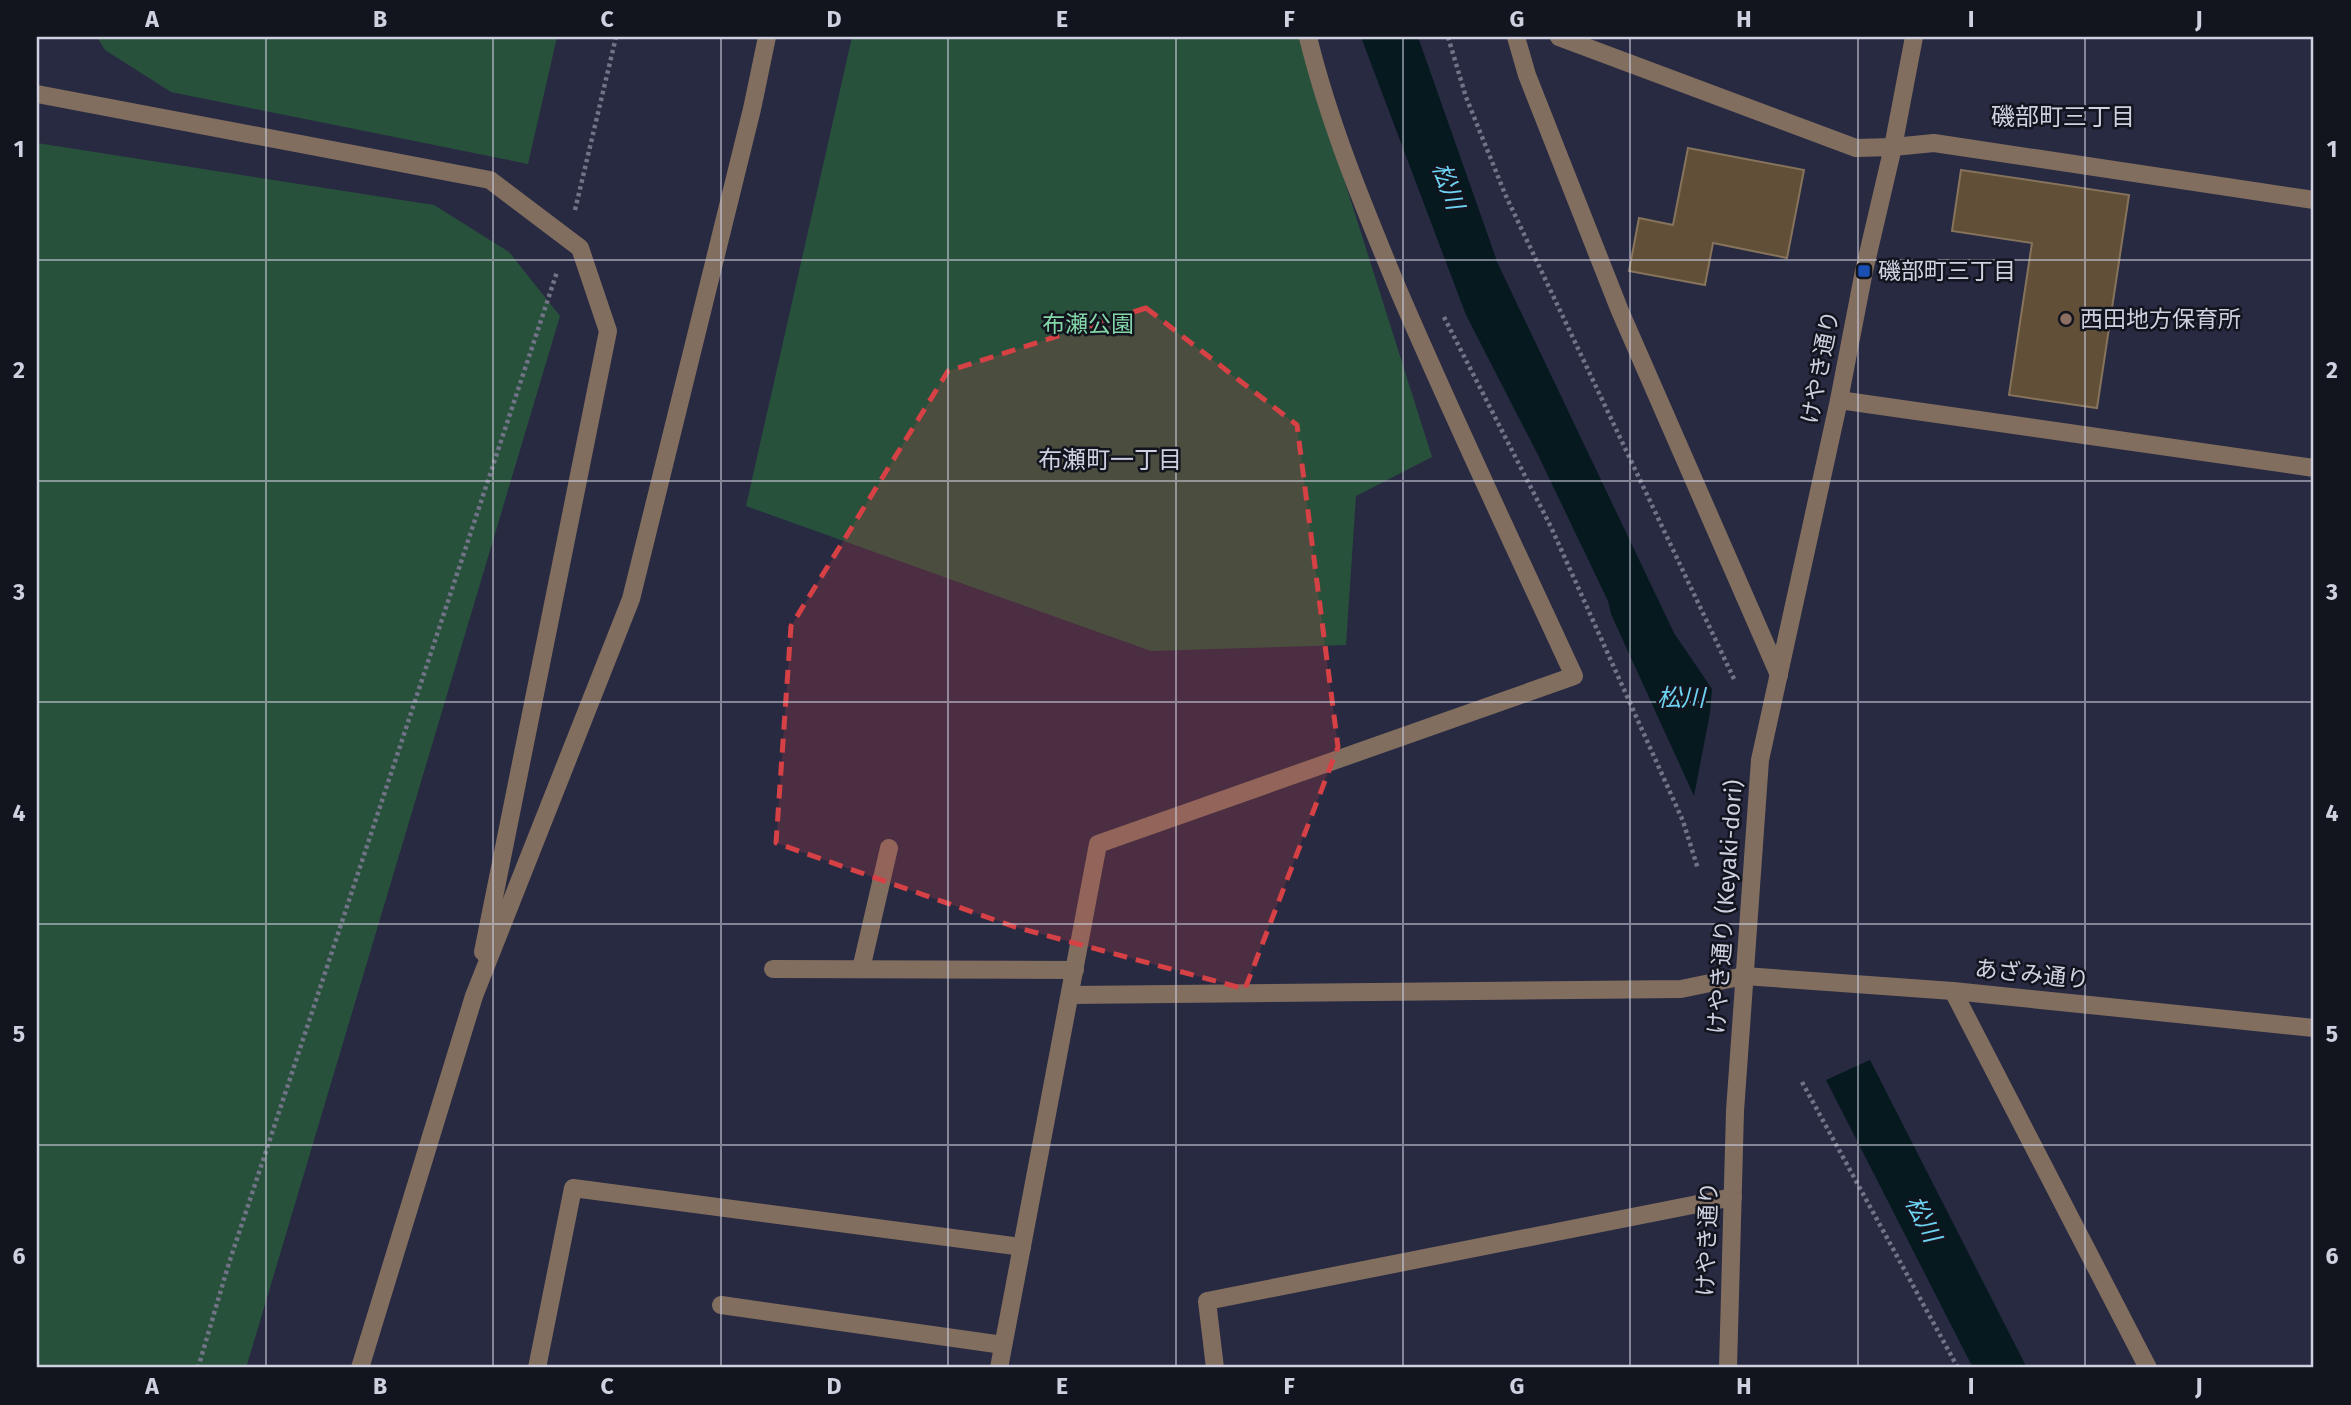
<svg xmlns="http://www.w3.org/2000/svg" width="2351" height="1405" font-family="'Fira Sans','Noto Sans JP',sans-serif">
<rect width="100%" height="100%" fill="#282a42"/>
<g fill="#28513c">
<polygon points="97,37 557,37 528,164 171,92 105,50"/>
<polygon points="852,37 1299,37 1432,457 1356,496 1346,645 1151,651 746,506"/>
<polygon points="37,143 434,205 509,252 560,316 246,1368 37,1368"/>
</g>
<g fill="#05191f">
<polygon points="1361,37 1418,37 1498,264 1674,633 1712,689 1710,713 1694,796 1611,614 1608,601 1539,457 1466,315"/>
<polygon points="1870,1060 2027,1368 1973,1368 1826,1080"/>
</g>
<g fill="#614f38" stroke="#86735b" stroke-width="2">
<polygon points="1688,148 1804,170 1787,258 1713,243 1705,285 1629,271 1639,218 1673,225"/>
<polygon points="1961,170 2129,195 2097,408 2009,395 2032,243 1952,231"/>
</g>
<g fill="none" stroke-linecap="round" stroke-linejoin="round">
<g stroke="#717387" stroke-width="4.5" stroke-dasharray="3.5 3.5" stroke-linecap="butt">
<polyline points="1448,37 1466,97 1505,194 1735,681"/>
<polyline points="575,210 616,37"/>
<polyline points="1444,317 1551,527 1683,821 1698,869"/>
<polyline points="1802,1082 1958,1368"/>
<polyline points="198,1368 229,1263 557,272"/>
</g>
<g stroke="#826e5f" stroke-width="18">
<polyline points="1516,37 1527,75 1620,311 1779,675"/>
<polyline points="1559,37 1856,148 1893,147 1934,143 2314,200"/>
<polyline points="37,94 490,180 580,248 608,331 483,952"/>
<polyline points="1839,400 2314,468"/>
<polyline points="773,969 1075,970"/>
<polyline points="861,969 889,848"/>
<polyline points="1953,991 2148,1368"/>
<polyline points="1071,995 1681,989 1744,976 1953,991 2314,1028"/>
<polyline points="721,1305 1003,1345"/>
<polyline points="360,1368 474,996 631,599 752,109 767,37"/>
<polyline points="537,1368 573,1188 1022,1247"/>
<path d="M999 1368 1098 844 1574 676C1514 546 1453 418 1397 287 1363 205 1329 123 1308 37"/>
<polyline points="1215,1368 1207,1301 1733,1197"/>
<polyline points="1728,1368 1735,1111 1760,760 1839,400 1864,271 1893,147 1914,37"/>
</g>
</g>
<path fill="#d54144" fill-opacity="0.2" stroke="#d54144" stroke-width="5" stroke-dasharray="14 9" stroke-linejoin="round" d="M1146 308 1297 425 1338 747 1245 989 1015 927 776 843 791 626 948 371Z"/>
<path fill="none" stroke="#cfd1e0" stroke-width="2" stroke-opacity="0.55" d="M266 37V1368M493 37V1368M721 37V1368M948 37V1368M1176 37V1368M1403 37V1368M1630 37V1368M1858 37V1368M2085 37V1368M37 260H2314M37 481H2314M37 702H2314M37 924H2314M37 1145H2314"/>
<rect fill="#1a4fb4" stroke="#12141e" stroke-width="2.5" x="1857" y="264" width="14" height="14" rx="3.5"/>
<circle fill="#8d6e63" stroke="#12141e" stroke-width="2.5" cx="2066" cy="319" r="7"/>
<g text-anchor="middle" stroke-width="5" stroke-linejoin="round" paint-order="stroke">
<g font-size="23" fill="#cfd1e0" stroke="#12141e" text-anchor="start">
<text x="1878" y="279">磯部町三丁目</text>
<text x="2080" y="327">西田地方保育所</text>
</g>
<g font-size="23" fill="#83d6a8" stroke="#12141e">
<text x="1088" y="332">布瀬公園</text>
</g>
<g font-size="23" fill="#cfd1e0" stroke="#12141e">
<text transform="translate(1820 367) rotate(-79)" y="8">けやき通り</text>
<text transform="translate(1725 907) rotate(-86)" y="8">けやき通り (Keyaki-dori)</text>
<text transform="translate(2032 974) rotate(6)" y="8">あざみ通り</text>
<text transform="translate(1707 1239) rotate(-88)" y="8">けやき通り</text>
</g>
<g font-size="24" fill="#cfd1e0" stroke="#12141e">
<text x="2063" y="125">磯部町三丁目</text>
<text x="1110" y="468">布瀬町一丁目</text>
</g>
<g font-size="24" font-style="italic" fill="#6ed3f2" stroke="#12141e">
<text transform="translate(1448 186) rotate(70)" y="8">松川</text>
<text x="1681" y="706">松川</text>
<text transform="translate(1923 1219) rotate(63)" y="8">松川</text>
</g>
</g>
<rect width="2351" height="1405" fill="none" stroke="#12141e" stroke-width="77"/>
<rect x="38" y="38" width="2274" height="1328" fill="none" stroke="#cfd1e0" stroke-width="2.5"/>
<g font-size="23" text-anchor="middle" font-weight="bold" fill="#cfd1e0">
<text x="152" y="27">A</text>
<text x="380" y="27">B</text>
<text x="607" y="27">C</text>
<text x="834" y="27">D</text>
<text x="1062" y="27">E</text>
<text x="1289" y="27">F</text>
<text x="1517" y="27">G</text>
<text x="1744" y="27">H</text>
<text x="1971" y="27">I</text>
<text x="2199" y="27">J</text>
<text x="19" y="157">1</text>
<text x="2332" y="157">1</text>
<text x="19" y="378">2</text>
<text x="2332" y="378">2</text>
<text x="19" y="600">3</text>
<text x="2332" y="600">3</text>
<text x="19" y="821">4</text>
<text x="2332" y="821">4</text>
<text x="19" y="1042">5</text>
<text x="2332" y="1042">5</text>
<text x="19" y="1264">6</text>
<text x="2332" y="1264">6</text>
<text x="152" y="1394">A</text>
<text x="380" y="1394">B</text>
<text x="607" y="1394">C</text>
<text x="834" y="1394">D</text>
<text x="1062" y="1394">E</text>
<text x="1289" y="1394">F</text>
<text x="1517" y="1394">G</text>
<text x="1744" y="1394">H</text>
<text x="1971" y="1394">I</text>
<text x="2199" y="1394">J</text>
</g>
</svg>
